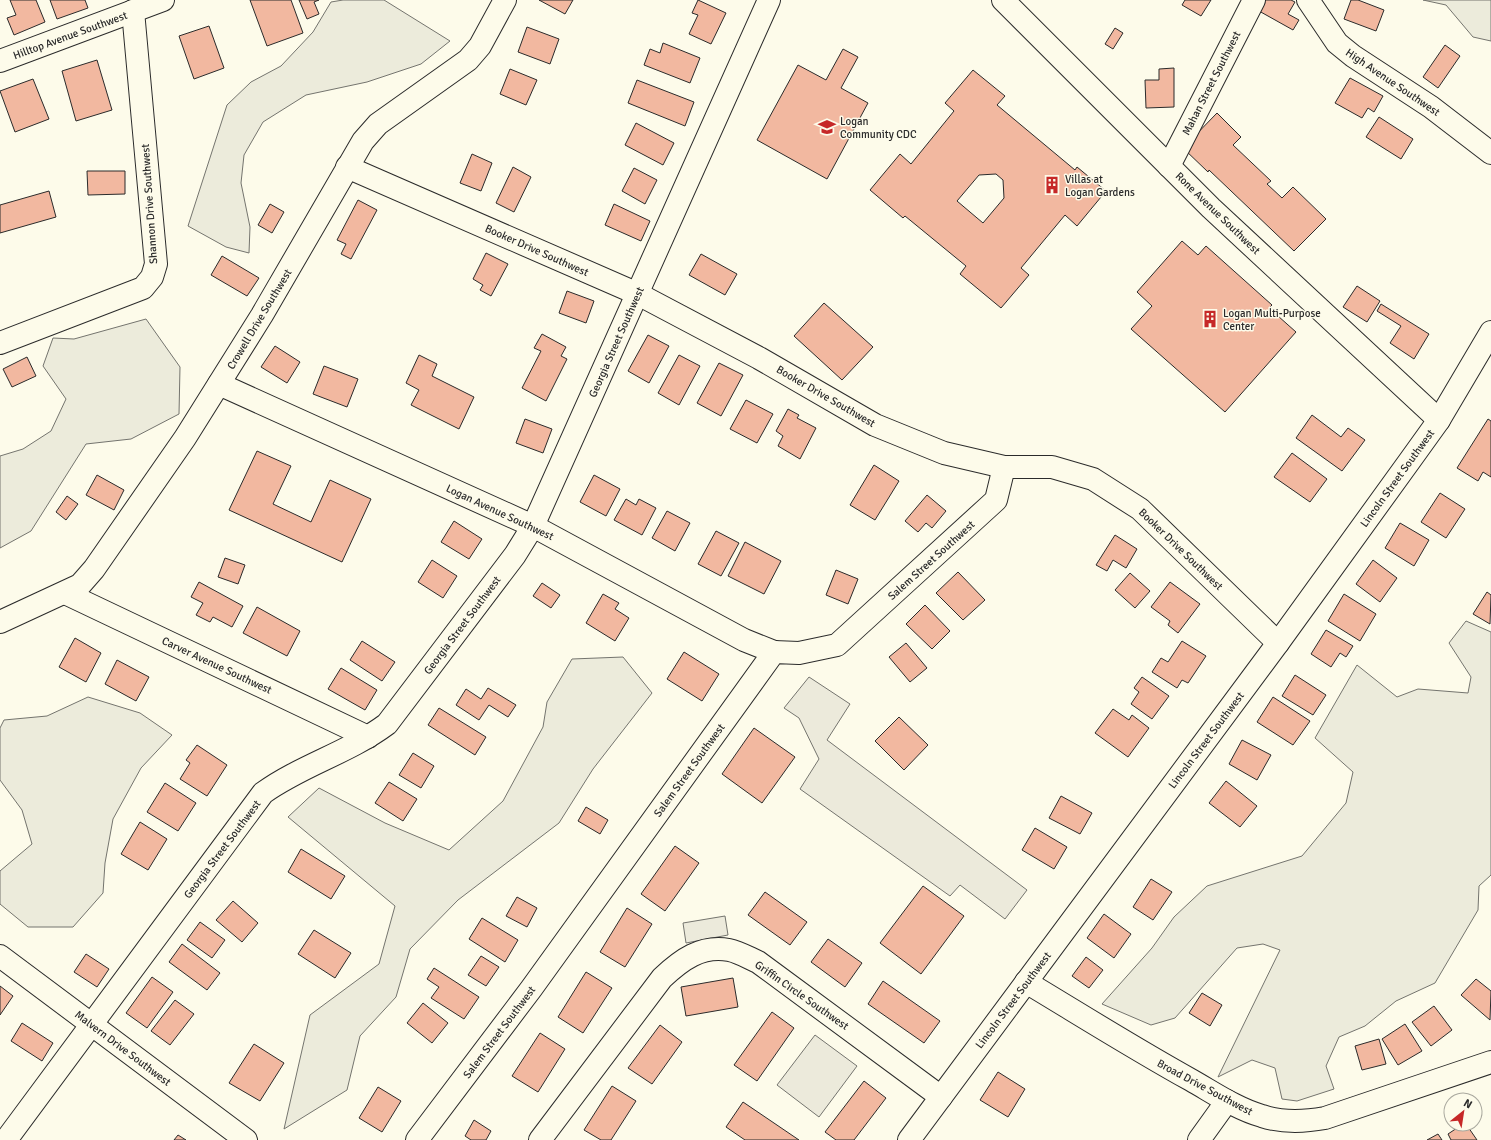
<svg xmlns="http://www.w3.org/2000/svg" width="1491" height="1140" font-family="Signika,sans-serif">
<rect width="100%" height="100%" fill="#fdfbea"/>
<g fill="#ecebdb" stroke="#74746e">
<polygon points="343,0 384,0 450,41 421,64 367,82 306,95 263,122 244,155 241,183 250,227 249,253 226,247 188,226 227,105 251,82 281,66 313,32 331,2"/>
<polygon points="1423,0 1491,0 1491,41 1473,37 1446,5"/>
<polygon points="146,319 180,367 179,414 131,439 86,444 31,531 0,548 0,456 23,449 51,431 66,399 43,366 53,338 74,339"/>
<polygon points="1466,621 1491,632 1491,875 1479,886 1478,910 1435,983 1396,1001 1365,1026 1339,1037 1326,1066 1334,1089 1297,1101 1282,1099 1275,1068 1252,1060 1218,1077 1280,950 1263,944 1237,948 1175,1018 1151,1025 1102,1004 1152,948 1174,917 1207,886 1302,856 1346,803 1353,772 1315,738 1357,665 1397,697 1418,689 1468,693 1471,677 1449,643"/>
<polygon points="623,657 652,693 593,769 559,823 458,900 410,949 396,997 360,1036 347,1090 284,1129 310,1015 379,964 395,906 288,817 319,788 385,823 449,850 503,801 543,727 547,702 572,659"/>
<polygon points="88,697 140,713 172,735 141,768 113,819 105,863 103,893 73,927 28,927 0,904 0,871 32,844 22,810 0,780 0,728 4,720 47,716"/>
</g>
<g fill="#eceadb" stroke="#74746e">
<polygon points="809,677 850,704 827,740 1027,890 1005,919 960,885 950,896 800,789 819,759 799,718 784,708"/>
<polygon points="725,916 728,935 686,943 683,923"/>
<polygon points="815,1035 857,1066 819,1117 777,1085"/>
</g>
<g fill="#f2b8a0" stroke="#2b2b2b" fill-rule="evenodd">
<polygon points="10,0 36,0 45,22 14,35 7,18 16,15"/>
<polygon points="50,0 85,0 88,8 57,19"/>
<polygon points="250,0 291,0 303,33 267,46"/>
<polygon points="299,0 319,0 314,2 319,14 307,19"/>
<polygon points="539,0 573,0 565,14"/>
<polygon points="698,0 726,13 711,44 689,34 698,15 692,13"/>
<polygon points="1185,0 1211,0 1201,16 1182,5"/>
<polygon points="1265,0 1291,0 1295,2 1288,14 1299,20 1293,30 1259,11"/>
<polygon points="1351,0 1358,0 1384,10 1376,31 1344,19"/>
<polygon points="209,26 224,68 194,79 179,36"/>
<polygon points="527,27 559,39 550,64 518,52"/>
<polygon points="1115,28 1123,33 1113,49 1105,44"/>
<polygon points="663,43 700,58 690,83 644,65 650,49 660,53"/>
<polygon points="1445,45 1460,56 1438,88 1423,77"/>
<polygon points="843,49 858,57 841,88 868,103 827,179 757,140 798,65 826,80"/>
<polygon points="97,60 112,110 76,121 62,71"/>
<polygon points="1174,68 1174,107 1146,108 1145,80 1159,80 1159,69"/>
<polygon points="510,69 537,80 526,105 500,94"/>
<path d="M973 70 1005 96 997 105 1075 170 1077 167 1106 191 1077 226 1065 215 1021 268 1029 275 1001 308 960 274 966 266 905 216 903 218 870 190 900 154 911 164 954 111 945 103ZM996 174 1003 180 1004 198 983 223 957 201 979 175Z"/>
<polygon points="1350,78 1383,96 1374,112 1368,108 1362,118 1335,103"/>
<polygon points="33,79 49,119 15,132 0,91"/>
<polygon points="637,80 694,102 685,126 628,103"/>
<polygon points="1217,113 1241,137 1233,145 1271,181 1267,184 1282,198 1293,187 1326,219 1294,251 1209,170 1208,172 1183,148"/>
<polygon points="1379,117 1413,139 1401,159 1366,137"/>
<polygon points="636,123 674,143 663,165 625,145"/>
<polygon points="472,154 492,163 481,191 460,183"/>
<polygon points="513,167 531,177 514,212 496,203"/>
<polygon points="634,168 657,180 645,204 622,191"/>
<polygon points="87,171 125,171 125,194 88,195"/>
<polygon points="49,191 56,217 0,233 0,205"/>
<polygon points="358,200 377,210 351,259 341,254 346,244 337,240"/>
<polygon points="270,204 284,212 272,233 258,225"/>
<polygon points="614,204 650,221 641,241 605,225"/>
<polygon points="1182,241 1198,255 1206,246 1272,305 1269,308 1296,332 1225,412 1131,329 1152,306 1137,292"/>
<polygon points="486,253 508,264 491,296 480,290 483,285 473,279"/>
<polygon points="701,254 737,274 725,295 689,275"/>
<polygon points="222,256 259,278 247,296 211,275"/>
<polygon points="1357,286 1380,301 1367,322 1343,307"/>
<polygon points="567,291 594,301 586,323 559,313"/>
<polygon points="824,303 873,347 842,380 794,336"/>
<polygon points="1381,304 1429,334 1414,359 1390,343 1401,326 1377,311"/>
<polygon points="542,334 566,347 561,356 567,359 546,401 522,388 541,351 534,348"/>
<polygon points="648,335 669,346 649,383 628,371"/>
<polygon points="275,346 300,362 287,383 261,367"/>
<polygon points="419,355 437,364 432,376 474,397 459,429 411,405 419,390 406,383"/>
<polygon points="679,355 700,366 679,405 658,393"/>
<polygon points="27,357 36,376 12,387 3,369"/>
<polygon points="719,363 743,375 721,416 697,403"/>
<polygon points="324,366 358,379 347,407 313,394"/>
<polygon points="746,400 773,414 757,443 730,429"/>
<polygon points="788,409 799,415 797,418 816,428 800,459 778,446 783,436 776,431"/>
<polygon points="1312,415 1341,437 1348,428 1365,440 1342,471 1296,438"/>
<polygon points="525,419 552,429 543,453 516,443"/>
<polygon points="1488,419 1491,421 1491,477 1483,472 1478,481 1457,468"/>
<polygon points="257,451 291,466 273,504 311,522 330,480 371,499 342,562 229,510"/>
<polygon points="1292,453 1327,479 1310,502 1274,477"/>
<polygon points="874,465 899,481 875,520 850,505"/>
<polygon points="97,475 124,490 114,510 86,495"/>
<polygon points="594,475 620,489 606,516 580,502"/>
<polygon points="1440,493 1465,509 1446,538 1421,522"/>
<polygon points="927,495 946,511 932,528 926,523 918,532 905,521"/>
<polygon points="67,496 78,504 66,520 56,512"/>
<polygon points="626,499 636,505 639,499 656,508 642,535 614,520"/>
<polygon points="667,511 690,523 675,551 652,538"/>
<polygon points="454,521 482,539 469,559 441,542"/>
<polygon points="1400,523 1429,540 1414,566 1385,548"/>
<polygon points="716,531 739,543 721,576 698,564"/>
<polygon points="1115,535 1137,549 1126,568 1113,560 1107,571 1096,565"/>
<polygon points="745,542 781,561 764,594 728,576"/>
<polygon points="225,558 245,565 238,584 218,577"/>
<polygon points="432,560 457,576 443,598 418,582"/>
<polygon points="1373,560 1397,578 1380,602 1356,584"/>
<polygon points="836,570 858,579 848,604 826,595"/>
<polygon points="958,572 985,600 963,620 936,593"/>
<polygon points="1130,573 1150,591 1135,608 1115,590"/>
<polygon points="199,582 243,606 232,627 213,617 210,622 196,615 203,603 191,597"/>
<polygon points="1170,582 1200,604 1178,633 1168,625 1170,621 1151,607"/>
<polygon points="542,583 560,595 551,608 533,596"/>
<polygon points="1487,592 1491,595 1490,624 1473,614"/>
<polygon points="603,594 619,603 615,609 629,618 615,641 586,623"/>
<polygon points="1344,594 1376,614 1360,641 1328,621"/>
<polygon points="925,605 950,631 932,649 906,624"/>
<polygon points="257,607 300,631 287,656 243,633"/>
<polygon points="1326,630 1353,646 1346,657 1340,653 1331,667 1311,654"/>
<polygon points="75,638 101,653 86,682 59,667"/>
<polygon points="362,641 395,662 382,681 350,660"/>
<polygon points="1182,641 1206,656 1188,683 1182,680 1177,688 1152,672 1161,658 1168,662"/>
<polygon points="906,643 927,668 910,682 889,657"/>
<polygon points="684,652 719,674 702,701 667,679"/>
<polygon points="117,660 149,677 136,701 105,684"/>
<polygon points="341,668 377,690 365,710 328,689"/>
<polygon points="1295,675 1326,695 1313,715 1282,696"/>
<polygon points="1142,677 1169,696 1152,719 1131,704 1139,692 1134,688"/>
<polygon points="488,688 516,705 508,717 489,705 479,720 456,705 466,689 481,699"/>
<polygon points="1273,697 1310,721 1293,745 1257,722"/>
<polygon points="439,708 486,737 475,755 428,725"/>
<polygon points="1113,709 1129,720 1132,715 1149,728 1128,757 1095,733"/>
<polygon points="899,717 928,745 904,770 875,741"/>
<polygon points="754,728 795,757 762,803 722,774"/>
<polygon points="1242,740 1271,755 1257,780 1229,764"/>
<polygon points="197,745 227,765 207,796 180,779 190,763 186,760"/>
<polygon points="413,753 434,766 421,788 399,775"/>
<polygon points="1226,781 1257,806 1240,827 1209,803"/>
<polygon points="389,782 417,799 403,821 375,803"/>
<polygon points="165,783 196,803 178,831 147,812"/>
<polygon points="1061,796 1092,813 1080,834 1049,818"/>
<polygon points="586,807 608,820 600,834 578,821"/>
<polygon points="140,822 167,839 148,870 121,854"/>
<polygon points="1035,828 1067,847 1054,869 1022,850"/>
<polygon points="675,846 699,863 665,911 641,894"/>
<polygon points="301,849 345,876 331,899 288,872"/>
<polygon points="1151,879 1172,892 1153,920 1133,907"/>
<polygon points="923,886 964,916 921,974 880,943"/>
<polygon points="765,892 807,922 790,945 748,915"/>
<polygon points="517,897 537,908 527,927 506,916"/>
<polygon points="233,901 258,923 242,942 216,920"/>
<polygon points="627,908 652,924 625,967 600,952"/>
<polygon points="1104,914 1131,934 1114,958 1087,938"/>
<polygon points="482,918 518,940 505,962 469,939"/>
<polygon points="200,922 225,940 212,958 187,940"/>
<polygon points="314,930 351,953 335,978 298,954"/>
<polygon points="828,939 862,963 845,987 811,962"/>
<polygon points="182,944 220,973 207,990 169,962"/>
<polygon points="86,954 109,969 97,987 74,972"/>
<polygon points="481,956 499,967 486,986 468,975"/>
<polygon points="1086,957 1103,970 1089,988 1072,976"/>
<polygon points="434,968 479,997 464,1019 431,998 439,987 427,979"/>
<polygon points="586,972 612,988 583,1033 558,1017"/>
<polygon points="152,977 173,992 147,1028 126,1013"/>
<polygon points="733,978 738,1007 686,1016 681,987"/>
<polygon points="1476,979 1491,991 1490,1020 1461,995"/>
<polygon points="883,981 940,1021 924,1043 868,1004"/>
<polygon points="0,986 13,996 0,1015"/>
<polygon points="1202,993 1222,1005 1210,1026 1189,1013"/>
<polygon points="175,1000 194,1014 170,1045 151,1031"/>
<polygon points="423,1003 448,1023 432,1043 407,1023"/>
<polygon points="1434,1006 1452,1030 1431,1046 1412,1022"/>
<polygon points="772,1012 794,1028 757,1081 734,1065"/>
<polygon points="22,1023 53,1043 42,1061 11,1041"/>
<polygon points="1405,1024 1422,1051 1398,1065 1382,1039"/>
<polygon points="660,1025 682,1042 652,1084 628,1068"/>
<polygon points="540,1033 565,1049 538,1092 512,1076"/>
<polygon points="1379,1039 1386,1064 1362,1070 1355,1046"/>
<polygon points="254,1044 284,1063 260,1101 229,1083"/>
<polygon points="998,1072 1025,1089 1008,1117 980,1100"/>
<polygon points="864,1081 886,1098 854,1140 836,1140 825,1132"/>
<polygon points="612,1086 636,1101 611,1140 601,1140 584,1130"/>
<polygon points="378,1087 401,1101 382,1132 359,1118"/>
<polygon points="743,1102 799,1140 745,1140 726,1127"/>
<polygon points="474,1120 491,1131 486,1140 471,1140 465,1136"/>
<polygon points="1463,1124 1466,1124 1477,1140 1451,1140 1448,1134"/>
<polygon points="1438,1134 1442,1140 1427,1140"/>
<polygon points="178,1135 186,1140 174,1140"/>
</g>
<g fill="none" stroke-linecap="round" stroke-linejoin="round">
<g stroke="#2b2b2b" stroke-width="24">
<g id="minor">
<polyline points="1003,0 1211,208 1439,420"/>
<polyline points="1308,0 1337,43 1353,56 1431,107 1491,153"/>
<polyline points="0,61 163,0"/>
<polyline points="1169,166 1254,0"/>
<polyline points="347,167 638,294 759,358 875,425 944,453 1004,467 1052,467 1093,479 1140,509 1278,643"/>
<polyline points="0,343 143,288 152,277 156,264 133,11"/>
<polyline points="219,384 533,526 744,640 774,652"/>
<polyline points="65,593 368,737"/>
<polyline points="0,622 80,585 94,569 185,438 262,315 363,141 378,124 468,60 480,46 505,0"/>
<polyline points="0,956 246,1140"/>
<path d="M1026 982C1081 1015 1135 1049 1191 1080 1214 1093 1237 1109 1262 1116 1283 1123 1303 1122 1325 1118L1491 1062"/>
<path d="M6 1140 263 793C302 765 348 753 387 724L515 555 533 526 769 0"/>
<polyline points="417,1140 531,989 774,652 799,653 837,645 996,500 1004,467"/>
<path d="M540 1140 662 978C681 960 701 945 729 950 739 952 749 958 758 962L941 1097"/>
<polyline points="909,1140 1278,643 1411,459 1439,420 1491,332"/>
<polyline points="1199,1140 1227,1101"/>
</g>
</g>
<use href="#minor" stroke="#fdfbea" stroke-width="22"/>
</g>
<defs>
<g id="school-bare" transform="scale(1.38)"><path d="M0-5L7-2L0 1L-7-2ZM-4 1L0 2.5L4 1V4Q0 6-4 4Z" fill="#c62828" stroke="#fdfbea" stroke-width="2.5" paint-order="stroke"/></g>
<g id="building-bare" transform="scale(1.38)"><path d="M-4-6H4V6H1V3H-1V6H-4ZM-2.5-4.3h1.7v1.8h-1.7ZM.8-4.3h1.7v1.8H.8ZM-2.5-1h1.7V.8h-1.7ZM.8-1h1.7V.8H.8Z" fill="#c62828" stroke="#fdfbea" stroke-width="2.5" paint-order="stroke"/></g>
</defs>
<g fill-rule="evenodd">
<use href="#school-bare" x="827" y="127"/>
<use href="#building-bare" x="1052" y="185"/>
<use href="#building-bare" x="1210" y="319"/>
</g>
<g text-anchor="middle" stroke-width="3" stroke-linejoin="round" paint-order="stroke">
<g font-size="11" fill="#2b2b2b" stroke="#fdfbea">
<text transform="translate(70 35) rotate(-20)" y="4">Hilltop Avenue Southwest</text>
<text transform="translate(1393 82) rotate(34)" y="4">High Avenue Southwest</text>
<text transform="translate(1211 83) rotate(-63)" y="4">Mahan Street Southwest</text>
<text transform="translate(149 204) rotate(-94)" y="4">Shannon Drive Southwest</text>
<text transform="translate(1218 213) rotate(44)" y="4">Rone Avenue Southwest</text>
<text transform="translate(537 250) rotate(24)" y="4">Booker Drive Southwest</text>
<text transform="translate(259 319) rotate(-59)" y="4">Crowell Drive Southwest</text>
<text transform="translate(616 342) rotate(-66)" y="4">Georgia Street Southwest</text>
<text transform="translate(826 396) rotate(30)" y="4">Booker Drive Southwest</text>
<text transform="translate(1397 478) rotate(-54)" y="4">Lincoln Street Southwest</text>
<text transform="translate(500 512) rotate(25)" y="4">Logan Avenue Southwest</text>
<text transform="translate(1181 549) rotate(44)" y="4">Booker Drive Southwest</text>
<text transform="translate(931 560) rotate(-42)" y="4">Salem Street Southwest</text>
<text transform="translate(462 625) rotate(-53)" y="4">Georgia Street Southwest</text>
<text transform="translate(217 665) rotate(25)" y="4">Carver Avenue Southwest</text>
<text transform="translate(1206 740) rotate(-53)" y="4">Lincoln Street Southwest</text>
<text transform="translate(689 770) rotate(-54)" y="4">Salem Street Southwest</text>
<text transform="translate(222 849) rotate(-53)" y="4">Georgia Street Southwest</text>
<text transform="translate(802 995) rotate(35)" y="4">Griffin Circle Southwest</text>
<text transform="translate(1013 1000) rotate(-53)" y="4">Lincoln Street Southwest</text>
<text transform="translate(499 1032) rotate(-53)" y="4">Salem Street Southwest</text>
<text transform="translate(123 1048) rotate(37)" y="4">Malvern Drive Southwest</text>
<text transform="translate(1205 1087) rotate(28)" y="4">Broad Drive Southwest</text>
</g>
<g font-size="11" fill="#2b2b2b" stroke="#fdfbea" text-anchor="start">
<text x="840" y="125">Logan<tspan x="840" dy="13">Community CDC</tspan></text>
<text x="1065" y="183">Villas at<tspan x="1065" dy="13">Logan Gardens</tspan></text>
<text x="1223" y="317">Logan Multi-Purpose<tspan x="1223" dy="13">Center</tspan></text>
</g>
</g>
<g transform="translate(1463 1112) rotate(30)"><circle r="19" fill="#fdfbea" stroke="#a9a89e"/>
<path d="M0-3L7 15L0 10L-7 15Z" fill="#c62828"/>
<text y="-6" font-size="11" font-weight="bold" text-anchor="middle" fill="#2b2b2b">N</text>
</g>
</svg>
